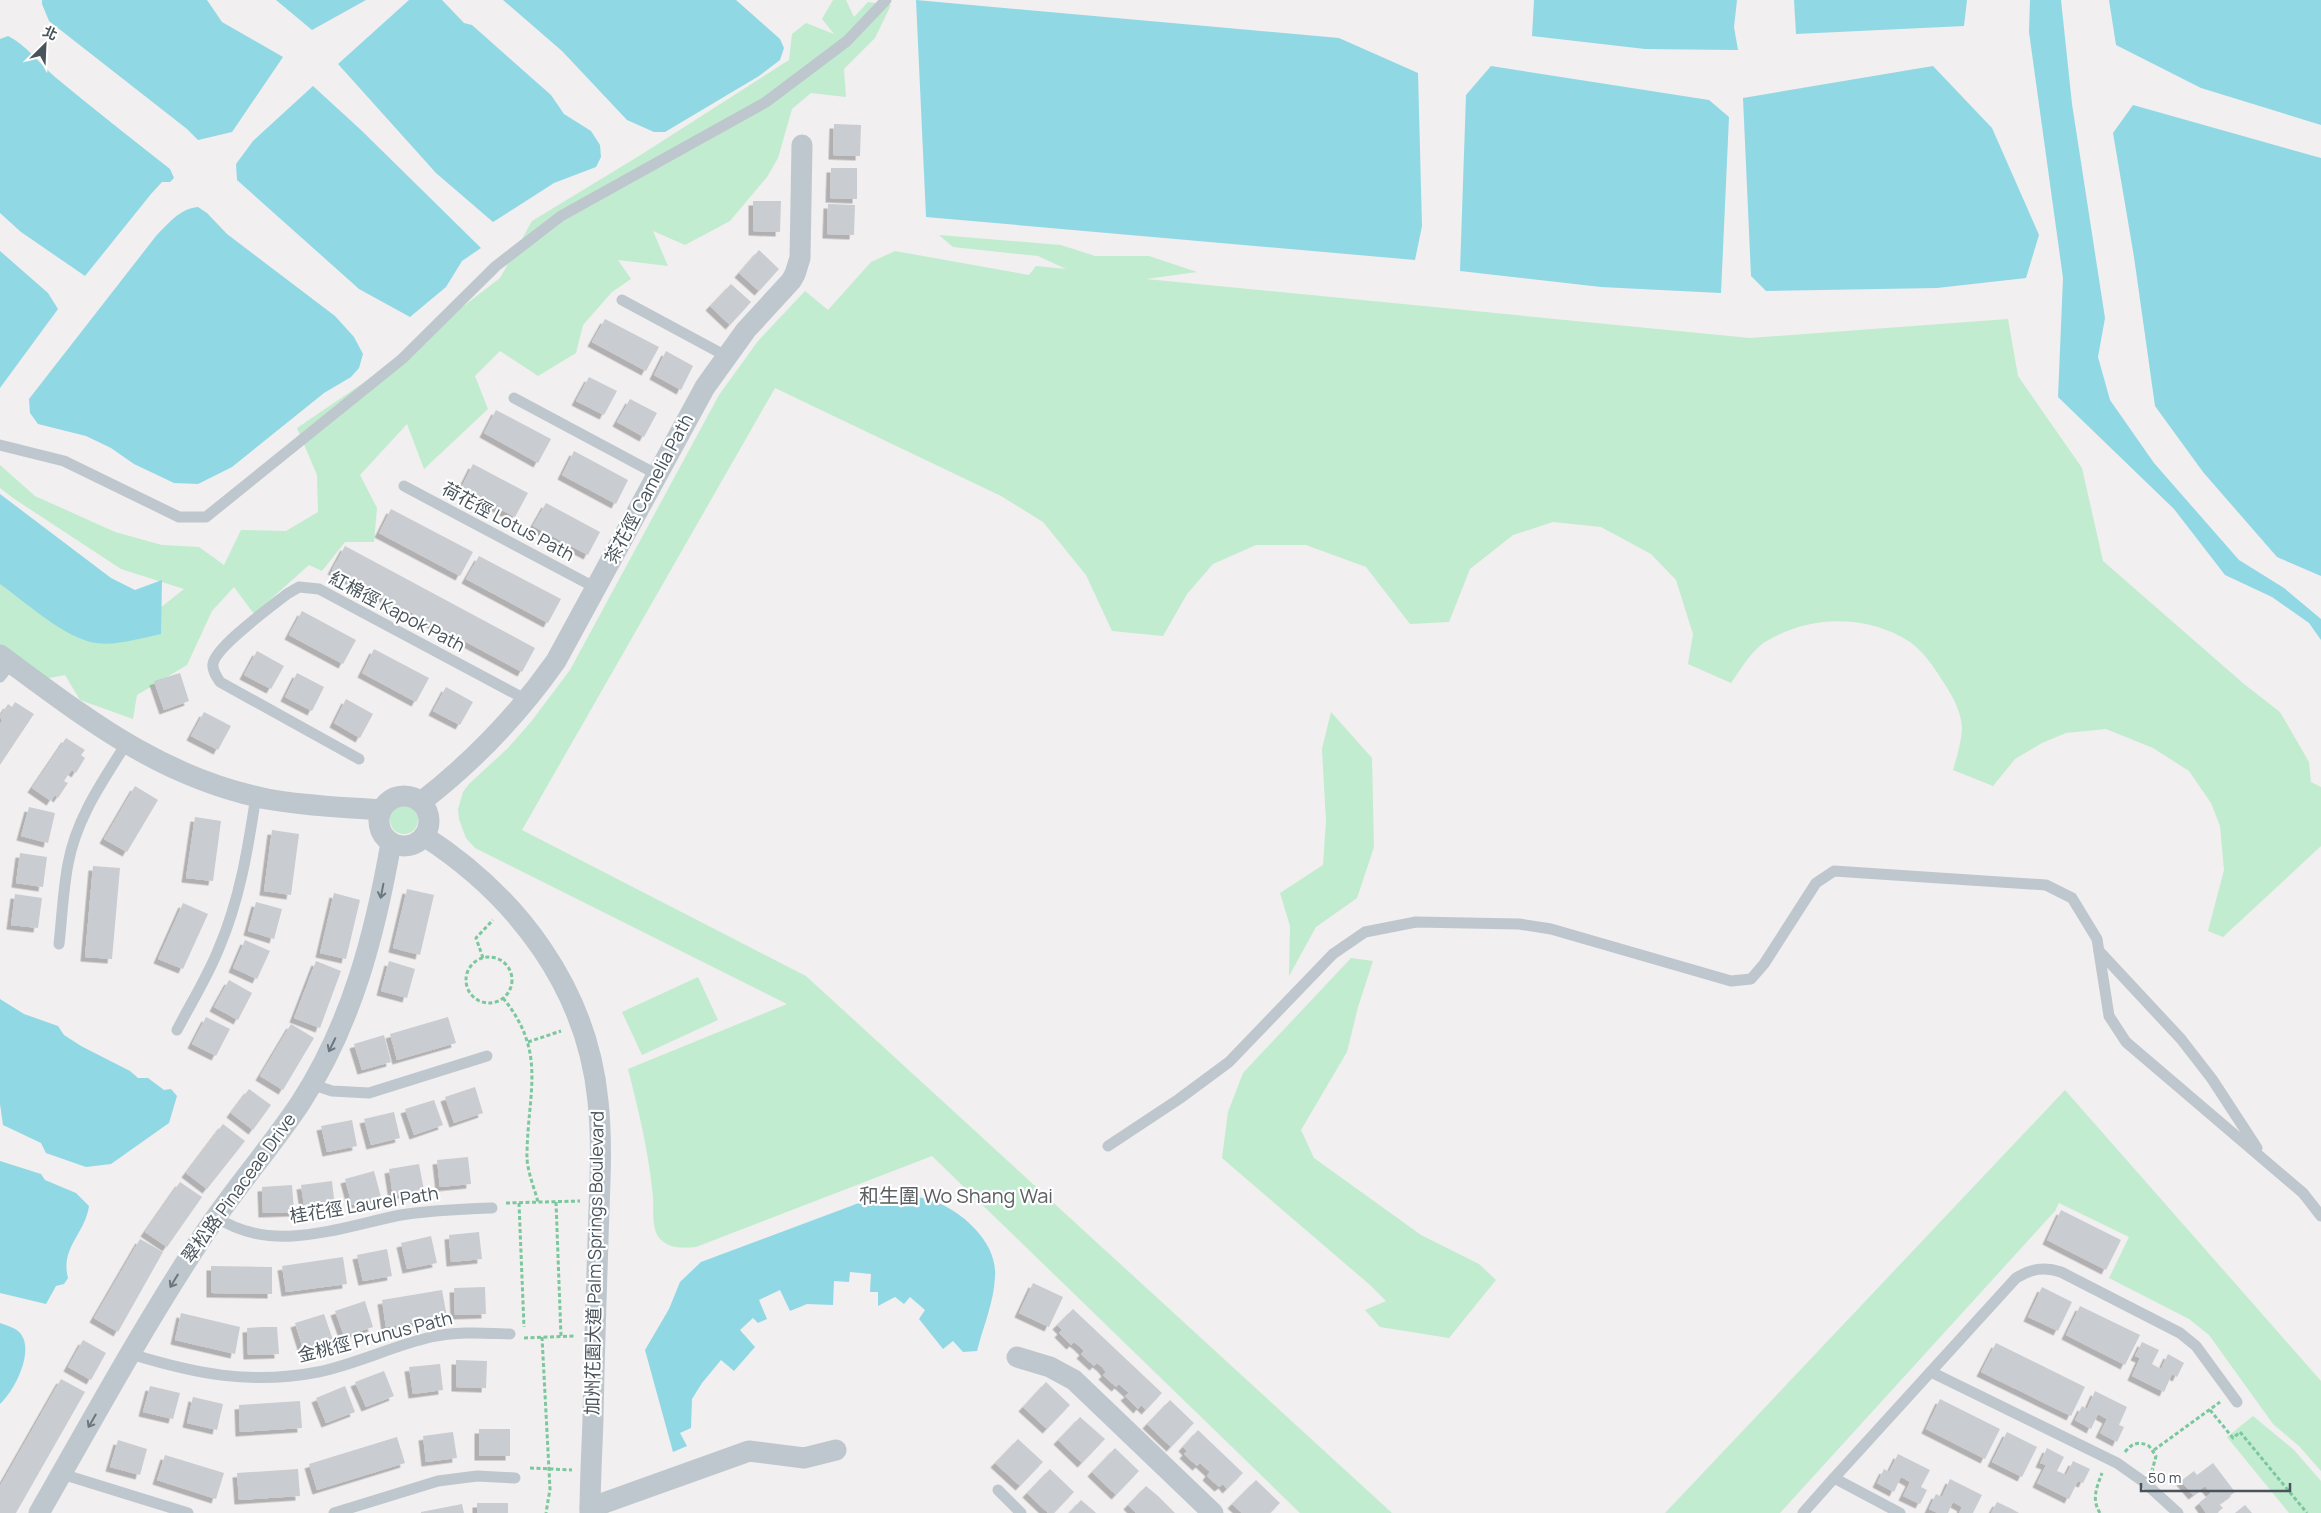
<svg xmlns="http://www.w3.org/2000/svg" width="2321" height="1513" font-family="Manrope,'Noto Sans TC',sans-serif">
<defs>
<filter id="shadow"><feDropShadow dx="-4.5" dy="4.5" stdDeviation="0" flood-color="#0004"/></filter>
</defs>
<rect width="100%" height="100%" fill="#f1efef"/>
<g fill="#c1eccf">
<polygon points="833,0 846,0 854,17 868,2 891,5 875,38 844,69 846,97 811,93 792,109 778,158 767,177 730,221 685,245 653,231 668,266 618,260 631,279 612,292 583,325 576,353 538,376 500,351 475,376 488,409 424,469 407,424 360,475 377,508 374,542 345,542 322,571 309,565 254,614 234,587 212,611 187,665 137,695 133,719 80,700 65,675 44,679 0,646 0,562 150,616 184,589 121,569 13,498 0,488 0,465 35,496 115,532 162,545 199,547 224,565 241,530 286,531 318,512 317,475 297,428 372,377 500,278 532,221 639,156 789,60 792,34 806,23 834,34 822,19"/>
<path d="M939 235 1061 245 1095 256H1149L1197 272 1146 279 1750 338 2008 319 2018 376 2082 468 2103 561 2244 684 2280 712 2309 762 2311 782 2321 787V846L2223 937 2208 931 2224 870 2220 826 2211 803 2189 771 2153 748 2106 729 2066 733 2042 743 2015 759 1993 786 1953 770C1957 757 1961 743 1962 729 1962 712 1951 693 1942 680 1934 667 1922 650 1910 642 1866 614 1809 615 1765 642 1751 651 1741 669 1731 683L1688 664 1693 634 1676 580 1651 554 1601 527 1553 522 1513 535 1470 569 1449 622 1410 624 1366 567 1306 545H1256L1213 564 1187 594 1163 636 1112 631 1086 575 1043 522 1001 496 775 388 522 830 806 976 1392 1513H1300L932 1156 696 1247C683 1248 670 1249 660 1239 651 1229 654 1210 653 1197 649 1154 639 1112 628 1069L787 1004 475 848 466 838 459 819 458 809 463 792 469 784 508 748 530 723 570 670 719 395 758 341 805 291 828 310 871 262 895 251 1029 275 1036 266 1066 269 1038 256 953 247Z"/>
<polygon points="1331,712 1372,758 1374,847 1357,898 1316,927 1289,976 1290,926 1280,893 1323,865 1326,821 1322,749"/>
<circle cx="404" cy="820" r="14"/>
<polygon points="1351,958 1373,961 1358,1007 1347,1052 1301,1130 1314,1158 1421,1235 1479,1264 1496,1280 1449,1338 1380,1327 1365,1310 1386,1301 1370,1285 1222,1158 1228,1112 1243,1073"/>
<polygon points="698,977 718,1020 642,1055 622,1012"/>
<polygon points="2065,1090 2321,1381 2321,1471 2299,1446 2273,1424 2209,1335 2189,1319 2109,1278 2129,1237 2059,1203 2055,1211 1780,1513 1665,1513"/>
<polygon points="2253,1416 2294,1450 2321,1481 2321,1513 2289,1513 2227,1437"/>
</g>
<g fill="#91d8e5">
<polygon points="42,0 207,0 222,22 283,57 232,132 198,140 187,129 49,21 42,4"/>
<polygon points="276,0 366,0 312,30"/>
<polygon points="409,0 442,0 464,23 472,25 551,95 564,114 591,131 600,145 601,157 596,167 554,183 493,222 436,173 338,64"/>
<polygon points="503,0 736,0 780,39 784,48 780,60 759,76 665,132 654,132 627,120 562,51"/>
<polygon points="916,0 1339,38 1418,73 1422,226 1415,260 926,217"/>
<polygon points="1534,0 1737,0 1734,27 1738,50 1645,49 1532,36"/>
<polygon points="1794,0 1967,0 1964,26 1796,34"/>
<polygon points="2030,0 2061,0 2072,104 2105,318 2098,357 2110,400 2154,463 2239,560 2284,588 2321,619 2321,640 2309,623 2272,597 2225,575 2174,509 2058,397 2063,278 2029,32"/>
<polygon points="2109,0 2321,0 2321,125 2201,88 2116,45"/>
<path d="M8 36C25 44 40 64 55 77 92 108 131 138 170 169L174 178 170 182H162L151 194 85 276 21 232 0 213V39Z"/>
<polygon points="1491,66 1709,100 1729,117 1721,293 1601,287 1460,271 1466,95"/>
<polygon points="1933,66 1992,128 2039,235 2026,278 1937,288 1766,291 1751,276 1743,98"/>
<polygon points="313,86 361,130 481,248 462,261 446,287 410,317 359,289 237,180 236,164 253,141"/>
<polygon points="2133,105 2321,158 2321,576 2277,557 2203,472 2155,406 2134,257 2113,133"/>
<path d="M198 207 207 213 227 234 335 316 354 337 363 354 359 368 351 377 324 393 232 467 198 484 174 483 134 464 111 448 86 436 38 424 30 413 29 399 156 236C169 223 179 209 198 207Z"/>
<polygon points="0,251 48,293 58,309 0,388"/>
<path d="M0 494 111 578 135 590 162 580 161 634C141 638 117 646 96 643 66 639 25 602 0 584Z"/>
<polygon points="0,999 24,1014 58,1026 64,1035 81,1046 130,1071 138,1078 148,1078 164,1090 171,1089 177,1096 169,1123 111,1164 86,1167 46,1153 41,1143 3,1125 0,1104"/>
<path d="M0 1161 41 1174 45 1180 76 1193 89 1206C85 1234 60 1248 68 1278L64 1284 56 1286 46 1304 0 1293Z"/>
<path d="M889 1195C905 1195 919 1196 934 1201 963 1212 998 1243 995 1277 994 1302 983 1327 977 1351L963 1352 953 1341 943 1349 919 1319 925 1310 910 1297 904 1304 895 1297 878 1306V1292H870L871 1274 850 1272 849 1282 834 1281 833 1305 807 1304 790 1311 780 1290 759 1300 767 1319 758 1323 753 1318 740 1330 755 1347 734 1371 721 1360 702 1383 692 1399 691 1428 680 1433 687 1446 673 1452 645 1350 669 1309 680 1282 701 1262 867 1200Z"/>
<path d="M0 1323C5 1325 13 1327 18 1331 37 1347 15 1391 0 1404Z"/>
</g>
<g fill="#c9ccd1" filter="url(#shadow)">
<polygon points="834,124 861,125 860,156 833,155"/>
<polygon points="831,168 857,168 857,199 830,198"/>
<polygon points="753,201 781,201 780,232 753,231"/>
<polygon points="828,204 855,205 854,235 827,234"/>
<polygon points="759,250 779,269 759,291 739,273"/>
<polygon points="731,284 751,302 730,325 710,306"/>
<polygon points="605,319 659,347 646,371 592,342"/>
<polygon points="666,351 693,366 681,390 654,375"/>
<polygon points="589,377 617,391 604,415 576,401"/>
<polygon points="630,399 657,413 644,437 617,422"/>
<polygon points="496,410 551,439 538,463 484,433"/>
<polygon points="574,451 628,480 616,504 562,475"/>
<polygon points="473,464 528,493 515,517 461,488"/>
<polygon points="546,503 600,532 588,555 533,526"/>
<polygon points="391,509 473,552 460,576 379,533"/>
<polygon points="345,546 535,648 522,672 332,570"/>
<polygon points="479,556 561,599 548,623 466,579"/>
<polygon points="302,611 356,640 343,664 289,635"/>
<polygon points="374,649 429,678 416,702 362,673"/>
<polygon points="257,651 284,666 271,689 244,675"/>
<polygon points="180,673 189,701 164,710 154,681"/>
<polygon points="297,673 324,687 312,711 285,697"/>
<polygon points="446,687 473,702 460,725 433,711"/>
<polygon points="346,699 373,714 360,738 334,723"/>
<polygon points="15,702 34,714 0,765 0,724 2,721 0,716 8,704 12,707"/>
<polygon points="204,712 231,726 218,750 191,736"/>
<polygon points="66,738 85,750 81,755 85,758 76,773 72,770 68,775 64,781 68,783 58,798 55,795 51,801 32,788"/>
<polygon points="135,786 158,800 127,852 104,839"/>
<polygon points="29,807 55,813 48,843 21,836"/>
<polygon points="195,817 221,821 213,881 186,878"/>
<polygon points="272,830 299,834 291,895 264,891"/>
<polygon points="20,853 47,857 43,887 16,883"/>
<polygon points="93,866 120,868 112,959 85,957"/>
<polygon points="407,889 434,895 420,955 393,948"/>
<polygon points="334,893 360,900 346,959 320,953"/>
<polygon points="15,894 42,898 38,928 11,925"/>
<polygon points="256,902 282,909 274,939 248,931"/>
<polygon points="183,903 208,914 183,969 158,959"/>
<polygon points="245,940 270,951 257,979 233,968"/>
<polygon points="316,961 341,971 320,1028 294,1018"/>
<polygon points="389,961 415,969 407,998 381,991"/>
<polygon points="229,980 252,993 238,1020 214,1007"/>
<polygon points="206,1017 230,1029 216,1056 192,1044"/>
<polygon points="448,1017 456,1043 397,1060 390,1034"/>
<polygon points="291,1024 314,1038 283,1090 260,1076"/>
<polygon points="384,1035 391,1062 362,1070 354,1044"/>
<polygon points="475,1087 483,1113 454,1123 445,1097"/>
<polygon points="249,1089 271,1105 253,1130 231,1113"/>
<polygon points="434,1100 443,1125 414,1135 405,1109"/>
<polygon points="394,1112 400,1138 371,1145 364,1119"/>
<polygon points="352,1120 357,1146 327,1152 321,1126"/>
<polygon points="223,1124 245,1141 207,1189 186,1173"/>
<polygon points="468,1157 471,1184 440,1187 437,1160"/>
<polygon points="419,1164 424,1190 393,1196 389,1169"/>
<polygon points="374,1171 381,1197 352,1205 345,1179"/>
<polygon points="332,1181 335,1208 305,1212 301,1185"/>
<polygon points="180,1182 202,1197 167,1247 145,1232"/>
<polygon points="292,1185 294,1212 263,1213 262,1187"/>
<polygon points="2061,1210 2121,1240 2106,1270 2047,1240"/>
<polygon points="479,1232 482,1259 451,1262 449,1235"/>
<polygon points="431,1236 437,1263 407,1269 401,1243"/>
<polygon points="140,1239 163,1252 118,1332 94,1318"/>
<polygon points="387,1249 392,1276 363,1281 357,1255"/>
<polygon points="343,1257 347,1284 286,1292 282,1266"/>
<polygon points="211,1266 272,1267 272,1294 211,1293"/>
<polygon points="1033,1283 1063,1297 1049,1327 1019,1313"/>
<polygon points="485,1287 486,1314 455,1315 454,1288"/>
<polygon points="2042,1287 2072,1302 2058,1331 2028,1317"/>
<polygon points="442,1290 447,1317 386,1327 382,1300"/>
<polygon points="365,1301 373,1327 344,1336 335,1311"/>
<polygon points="2080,1306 2140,1335 2125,1365 2066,1335"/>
<polygon points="1073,1309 1162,1393 1146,1410 1141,1405 1138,1409 1125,1396 1129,1393 1119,1384 1116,1387 1103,1375 1106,1372 1102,1367 1097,1363 1094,1366 1081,1354 1084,1351 1079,1346 1074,1342 1071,1345 1059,1333 1062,1330 1057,1325"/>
<polygon points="181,1313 240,1327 235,1354 175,1340"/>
<polygon points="324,1314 333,1340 303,1349 295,1323"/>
<polygon points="262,1327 277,1327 279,1354 248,1355 247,1328"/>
<polygon points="83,1340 106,1353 91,1380 68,1367"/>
<polygon points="2142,1342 2159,1350 2152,1364 2161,1369 2168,1354 2184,1363 2177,1377 2172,1374 2164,1392 2132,1376 2140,1358 2135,1356"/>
<polygon points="1996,1343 2085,1387 2071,1416 1981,1372"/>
<polygon points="456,1360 487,1361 486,1388 456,1387"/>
<polygon points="440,1364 443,1390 413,1394 409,1367"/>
<polygon points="384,1371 394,1396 366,1407 355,1382"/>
<polygon points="61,1379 85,1392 16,1513 0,1513 0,1486"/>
<polygon points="1046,1382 1070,1405 1047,1429 1023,1407"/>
<polygon points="150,1386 180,1393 173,1419 143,1412"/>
<polygon points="345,1386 355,1412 326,1423 316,1398"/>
<polygon points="2095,1391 2127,1407 2119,1425 2124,1427 2117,1442 2100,1433 2107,1419 2098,1414 2091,1429 2075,1420 2082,1406 2087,1409"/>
<polygon points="193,1397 223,1404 217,1430 187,1423"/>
<polygon points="1940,1399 2000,1429 1985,1459 1926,1429"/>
<polygon points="1170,1400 1194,1423 1171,1447 1147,1424"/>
<polygon points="300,1401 302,1428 240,1432 239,1405"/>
<polygon points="1080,1417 1105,1439 1082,1463 1058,1440"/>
<rect x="479" y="1429" width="31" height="27"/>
<polygon points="1198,1430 1243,1473 1227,1489 1223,1484 1219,1487 1207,1476 1210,1472 1200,1463 1197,1466 1184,1454 1187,1451 1183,1447"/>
<polygon points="453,1432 457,1458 426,1462 423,1436"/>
<polygon points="2007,1432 2037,1447 2022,1477 1992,1462"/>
<polygon points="397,1437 405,1463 317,1490 309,1464"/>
<polygon points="1018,1439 1043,1462 1020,1486 995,1463"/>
<polygon points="118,1440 147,1449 140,1475 110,1467"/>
<polygon points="1115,1448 1139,1471 1116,1495 1092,1472"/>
<polygon points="2047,1448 2064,1457 2057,1471 2062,1473 2066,1475 2073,1461 2090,1469 2083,1483 2078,1481 2069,1499 2037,1483 2046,1465 2040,1463"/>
<polygon points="1898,1454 1930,1470 1921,1487 1927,1490 1920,1504 1903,1496 1910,1482 1905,1479 1901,1477 1894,1492 1877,1483 1884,1469 1889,1472"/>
<polygon points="165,1455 224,1473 216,1499 157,1480"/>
<polygon points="2213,1463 2235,1492 2219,1504 2223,1508 2217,1513 2206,1513 2199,1503 2211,1493 2205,1486 2193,1495 2181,1481 2194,1471 2197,1475"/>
<polygon points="298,1469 300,1496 239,1500 237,1473"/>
<polygon points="1050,1469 1074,1492 1054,1513 1048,1513 1027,1493"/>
<polygon points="1950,1479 1982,1495 1973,1513 1959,1513 1962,1507 1953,1502 1948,1513 1938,1513 1929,1509 1936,1494 1942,1497"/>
<polygon points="1256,1480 1280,1503 1270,1513 1242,1513 1232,1504"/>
<polygon points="1146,1486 1158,1496 1175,1513 1136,1513 1128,1505"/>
<polygon points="1081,1500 1094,1511 1096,1513 1069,1513"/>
<polygon points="1997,1502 2012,1509 2019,1513 1991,1513"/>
<rect x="477" y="1503" width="31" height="10"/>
<polygon points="462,1504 464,1513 421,1513 421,1512"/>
<polygon points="2245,1505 2252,1513 2235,1513"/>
</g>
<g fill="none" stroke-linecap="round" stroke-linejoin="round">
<g stroke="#7bc79e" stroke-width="3" stroke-dasharray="4 2.5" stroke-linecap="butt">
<circle cx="489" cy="980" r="23"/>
<polyline points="483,958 476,938 493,920"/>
<path d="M503 998C547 1052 528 1091 527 1153 526 1168 534 1187 538 1202"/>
<polyline points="528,1042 561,1031"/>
<polyline points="556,1202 561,1337"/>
<polyline points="506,1203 580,1201"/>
<polyline points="519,1203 524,1327"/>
<polyline points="542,1337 550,1489 546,1513"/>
<polyline points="524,1338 576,1336"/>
<polyline points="2210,1410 2233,1438 2240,1432 2307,1513"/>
<polyline points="2154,1450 2220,1402"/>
<path d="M2125 1452C2132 1443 2139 1441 2149 1446L2156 1456 2152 1471"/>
<polyline points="530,1468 572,1470"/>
<path d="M2100 1513C2091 1499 2097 1487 2102 1473"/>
</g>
<g stroke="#bec7cd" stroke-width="11">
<polyline points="622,300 726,356"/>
<polyline points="514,398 656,474"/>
<polyline points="0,445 64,461 179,517 206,517 402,359 496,266 561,216 766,102 847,41 886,0"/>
<polyline points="404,486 596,588"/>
<polyline points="0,677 11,663"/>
<path d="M359 759 220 682C216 676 212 670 213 664 215 647 272 606 287 594L299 587 319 589 527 700"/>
<path d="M59 944C62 917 63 890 68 864 76 819 102 782 126 744"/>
<polyline points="2099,951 2181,1039 2212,1079 2257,1148"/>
<path d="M177 1030C191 1003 208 976 219 948 240 899 248 848 256 796"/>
<polyline points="311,1084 332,1091 369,1093 487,1056"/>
<polyline points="1108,1146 1179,1099 1229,1062 1333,954 1365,932 1416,922 1519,924 1551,929 1731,981 1751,979 1764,964 1816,883 1834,871 2046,885 2072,898 2097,939 2109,1016 2126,1042 2303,1193 2321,1216"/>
<path d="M216 1217C273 1255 340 1227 401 1215 431 1210 462 1209 492 1208"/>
<path d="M131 1354C196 1374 251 1385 318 1372 357 1364 392 1346 431 1337 457 1331 483 1333 510 1334"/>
<polyline points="1931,1372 2117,1463 2144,1482 2178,1513"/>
<polyline points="62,1474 188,1513"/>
<polyline points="998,1490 1021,1513"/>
<polyline points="334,1513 438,1481 477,1476 515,1478"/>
<polyline points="1803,1513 1834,1478"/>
<path d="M1900 1513 1834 1478 2016 1278C2031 1269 2044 1266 2061 1272L2180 1333 2196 1346 2237 1402"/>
</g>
<g stroke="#bec7cd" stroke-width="21">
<path d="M0 655C86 718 159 777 267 799 304 806 342 807 380 810"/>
<circle cx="404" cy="821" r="25"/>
<path d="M421 802C474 761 518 715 556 661L705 387 746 330 791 281 795 274 800 258 802 145"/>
<path d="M424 836C517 896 587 988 598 1101 603 1148 599 1195 598 1241 596 1300 594 1359 593 1419 592 1450 590 1482 590 1513"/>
<polyline points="1017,1357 1050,1367 1074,1380 1213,1513"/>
<polyline points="590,1508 749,1451 804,1458 836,1450"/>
<path d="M39 1513C90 1424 139 1334 195 1248 227 1197 268 1152 301 1102 352 1023 375 934 391 843"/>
</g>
</g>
<defs><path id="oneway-shaft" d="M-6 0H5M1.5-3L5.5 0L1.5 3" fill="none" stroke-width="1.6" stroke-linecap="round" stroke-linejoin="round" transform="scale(1.25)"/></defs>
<g stroke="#6b767d">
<use href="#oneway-shaft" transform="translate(382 891) rotate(101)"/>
<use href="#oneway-shaft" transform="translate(332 1045) rotate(116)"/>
<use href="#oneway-shaft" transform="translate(174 1281) rotate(121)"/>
<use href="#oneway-shaft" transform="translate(92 1421) rotate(120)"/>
</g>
<g text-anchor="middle" stroke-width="4.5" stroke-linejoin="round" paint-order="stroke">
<g font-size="18" fill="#48535b" stroke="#fff">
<text transform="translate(649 489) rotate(-62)" y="6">茶花徑 Camelia Path</text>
<text transform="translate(508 522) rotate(28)" y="6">荷花徑 Lotus Path</text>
<text transform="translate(397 612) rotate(28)" y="6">紅棉徑 Kapok Path</text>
<text transform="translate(239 1188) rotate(-54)" y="6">翠松路 Pinaceae Drive</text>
<text transform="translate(364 1205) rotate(-9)" y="6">桂花徑 Laurel Path</text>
<text transform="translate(595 1263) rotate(-89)" y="6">加州花園大道 Palm Springs Boulevard</text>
<text transform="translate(375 1337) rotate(-14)" y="6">金桃徑 Prunus Path</text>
</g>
<g font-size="20" fill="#5c6063" stroke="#fff">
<text x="956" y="1203">和生圍 Wo Shang Wai</text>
</g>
</g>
<g transform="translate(45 45) rotate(24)" stroke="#ffffff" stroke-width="4" paint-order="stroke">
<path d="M0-4L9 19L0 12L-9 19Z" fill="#48535b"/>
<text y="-8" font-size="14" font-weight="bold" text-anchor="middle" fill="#48535b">北</text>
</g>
<path d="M2141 1483v8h149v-8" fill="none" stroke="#48535b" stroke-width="2.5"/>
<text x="2148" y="1483" font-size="15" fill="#48535b" stroke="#ffffff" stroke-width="4" paint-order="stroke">50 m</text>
</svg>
